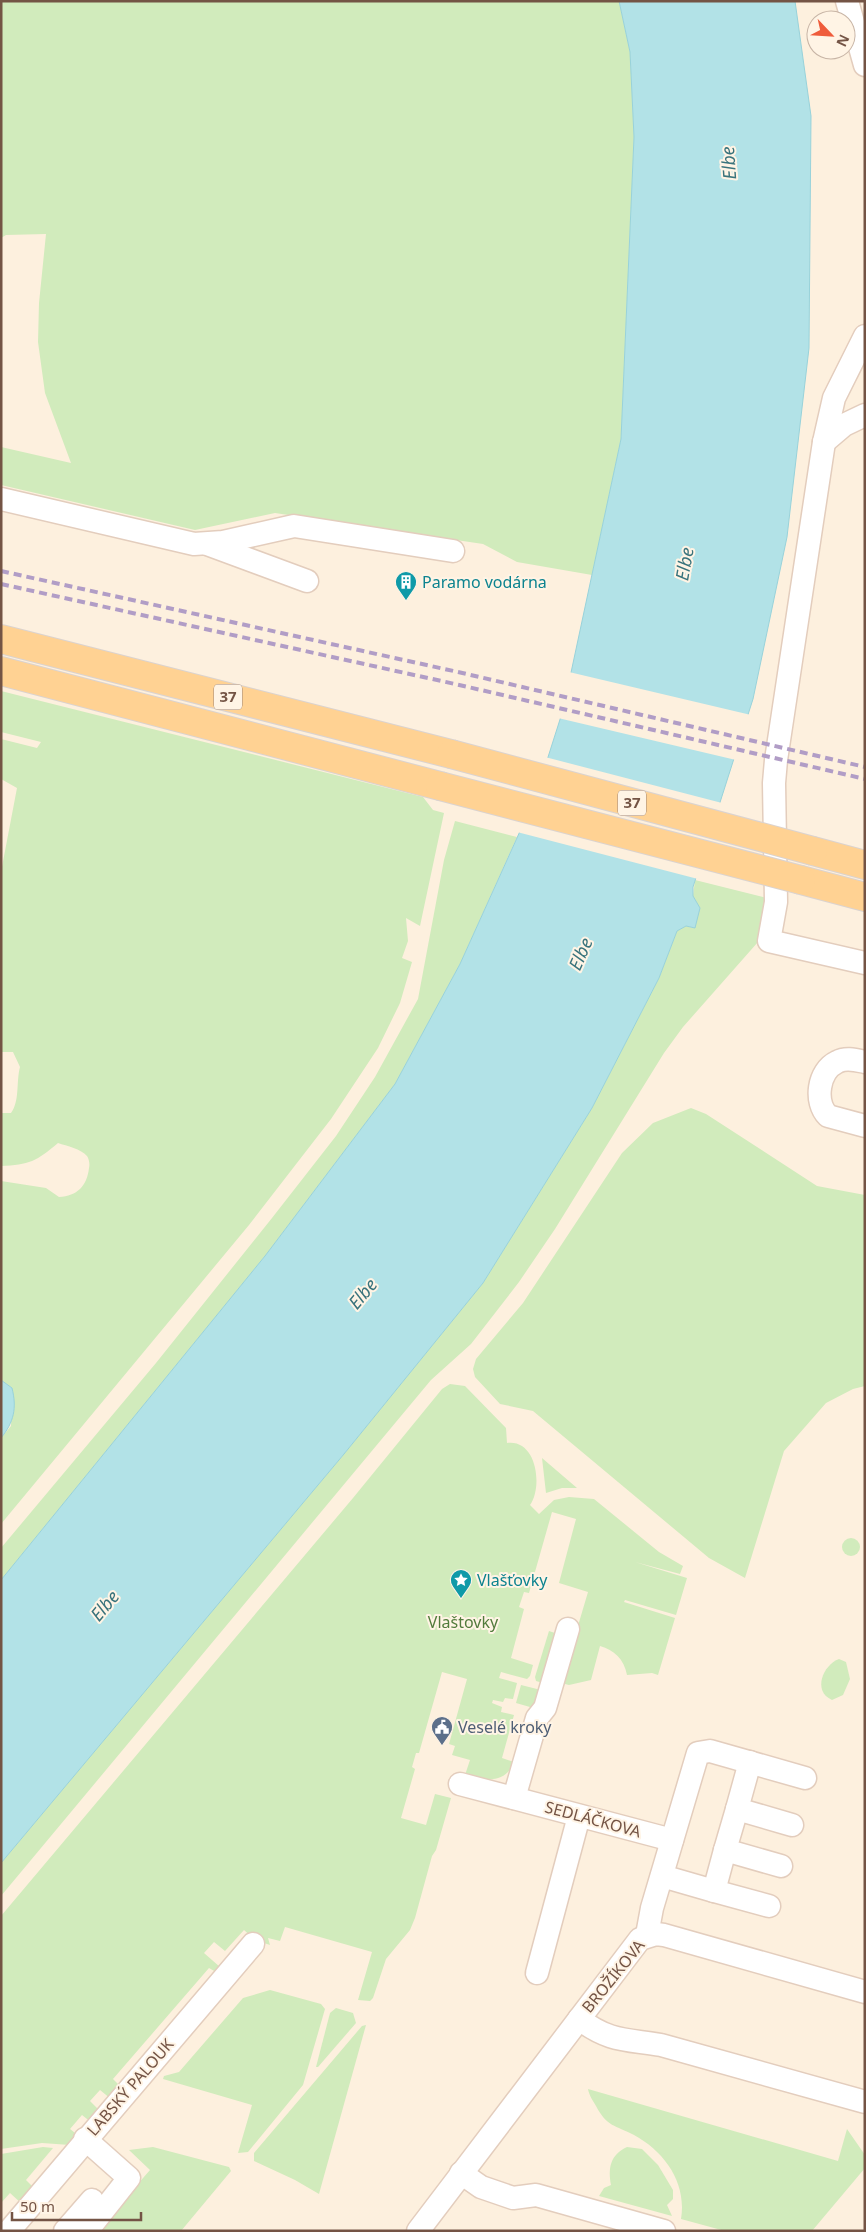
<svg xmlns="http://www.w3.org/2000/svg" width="866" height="2232" font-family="'Noto Sans',sans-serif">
<rect width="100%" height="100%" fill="#fdf0de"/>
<g fill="#d1ebbc">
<polygon points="1,1 619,1 630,52 634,137 621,439 592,575 517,562 483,544 275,513 195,530 1,485 1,447 71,463 45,393 38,342 39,303 46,234 6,235 1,238"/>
<path d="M1 691 423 797 433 810 444 813 420 926 406 918 408 941 402 958 412 962 400 1003 378 1048 331 1119 249 1225 1 1524V1438L11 1426 12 1388 1 1380V1181L46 1188 59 1197C77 1196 87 1186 89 1168 90 1164 89 1159 87 1156 81 1149 67 1146 58 1143 37 1161 29 1165 1 1166V1113H11C20 1101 16 1082 20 1067L13 1052H1V872L17 788 1 779V739L37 748 41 742 1 732Z"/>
<polygon points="455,821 517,837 460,964 395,1084 265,1256 1,1580 1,1548 156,1363 272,1218 336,1136 375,1077 418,999 444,860"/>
<polygon points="695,880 771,899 758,942 683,1027 664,1053 555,1229 519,1282 471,1344 431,1380 1,1896 1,1863 344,1454 483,1283 592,1108 659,978 677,931 686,926 694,928 700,908 693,896"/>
<polygon points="691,1108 706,1114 817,1186 865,1195 865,1386 853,1389 826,1403 784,1451 745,1578 709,1558 533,1411 500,1404 475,1377 473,1369 476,1359 523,1303 622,1153 653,1123"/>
<path d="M450 1384 465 1386 506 1428 507 1443C537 1439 543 1487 530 1505L539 1514 554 1500 569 1497 594 1499 659 1552 683 1566 680 1574 635 1562 687 1578 676 1615 625 1600 624 1602 675 1618 658 1675 652 1673 627 1675C624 1659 614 1650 600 1646L591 1680 569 1685 561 1683 588 1592 559 1583 576 1519 552 1512 529 1593 524 1592 519 1607 524 1609 511 1658 533 1665 530 1676 527 1679 501 1672 499 1678 517 1683 513 1699 505 1698 503 1702 493 1700 492 1703 502 1707 501 1712 514 1715 502 1758 514 1762C505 1785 485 1780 465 1775L470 1760 452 1755 455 1746 449 1744 467 1679 442 1672 419 1753H416L412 1767 415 1769 401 1818 426 1825 435 1794 451 1798 436 1850 432 1856 415 1918 410 1930 386 1959 373 1998 370 2001 358 2000 372 1952 285 1927 280 1941 268 1938 270 1945 255 1940 244 1930 225 1951 214 1942 204 1953 220 1967 216 1972 209 1968 113 2079 121 2087 111 2099 100 2090 90 2101 100 2111 94 2119H87L82 2115 70 2129 79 2136 70 2145 42 2143 1 2149V1916L353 1498 442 1389Z"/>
<polygon points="542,1458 577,1488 562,1488 546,1493"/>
<circle cx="851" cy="1547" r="9"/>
<polygon points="549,1631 558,1634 543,1683 536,1681 535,1677"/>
<path d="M839 1659 846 1662 850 1679 843 1695 832 1700C812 1691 823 1665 839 1659Z"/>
<polygon points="521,1685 541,1690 537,1709 516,1703"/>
<polygon points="270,1990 321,2004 325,2009 303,2085 248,2152 238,2153 252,2105 163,2079 164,2076 179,2072 243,1998"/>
<polygon points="336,2008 353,2013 356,2023 318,2067 316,2067 330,2013"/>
<polygon points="366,2025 319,2194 295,2180 254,2161 254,2153 362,2026"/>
<path d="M588 2089 838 2161 847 2129 865 2155V2168L812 2231H725L681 2219C687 2183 665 2152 634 2135 615 2125 607 2127 596 2106 593 2101 589 2095 588 2089Z"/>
<polygon points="43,2147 53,2148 26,2180 34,2188 21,2203 10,2193 1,2203 1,2154"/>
<polygon points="153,2147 229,2167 231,2171 181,2231 97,2231 150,2170 129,2150"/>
<path d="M627 2147 642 2149 658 2165 673 2190V2199L667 2205 672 2216 599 2196 604 2188 611 2185C608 2168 610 2155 627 2147Z"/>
</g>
<g fill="#b2e2e7" stroke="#98d2da">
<polygon points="619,1 795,1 811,116 809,348 787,537 753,699 693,887 693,896 700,908 695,928 686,926 677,931 659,978 592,1108 483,1283 344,1454 1,1863 1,1580 265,1256 395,1084 460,964 535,798 563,710 621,439 634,137 630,52"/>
<path d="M1 1380 12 1388C17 1408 14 1422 1 1438Z"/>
</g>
<g fill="#fdf0de">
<polygon points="569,672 751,715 736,760 558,718"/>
<polygon points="545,757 722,803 698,879 517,832 532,797"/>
</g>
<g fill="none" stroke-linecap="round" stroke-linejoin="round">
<g stroke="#e3cdbd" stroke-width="25">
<g id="minor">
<polyline points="847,1 865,65"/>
<polyline points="865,336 834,398 824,442 776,760 774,783 776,902 769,941 865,963"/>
<polyline points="824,442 844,425 865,415"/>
<polyline points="1,499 194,544 223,542 294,526 453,551"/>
<polyline points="207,544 307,581"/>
<path d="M865 1062C856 1060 846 1057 837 1062 818 1071 814 1102 828 1116L865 1126"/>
<polyline points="750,1762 737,1809 792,1825"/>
<polyline points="460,1784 672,1840"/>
<polyline points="514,1798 537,1718 545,1708 568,1629"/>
<polyline points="737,1809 725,1850 781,1866"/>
<polyline points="662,1876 714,1891 725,1850"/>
<polyline points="714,1891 769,1906"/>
<polyline points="647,1935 652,1908 698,1753 710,1751 805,1778"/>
<polyline points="537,1973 579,1816"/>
<path d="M579 2019C610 2042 625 2039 661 2045L865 2102"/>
<polyline points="85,2139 129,2178 87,2231"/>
<polyline points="461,2173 481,2187 513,2198 536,2195 664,2231"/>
<polyline points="9,2231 253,1944"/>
<polyline points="65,2231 92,2200"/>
<polyline points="418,2231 640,1939 656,1934 664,1935 865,1992"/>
</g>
</g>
<g stroke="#dbd3cf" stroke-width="30">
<g id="major">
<polyline points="1,639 451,754"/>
<polyline points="1,671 440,786"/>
<polyline points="813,851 865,865"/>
<polyline points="801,880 865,897"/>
</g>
</g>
<use href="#minor" stroke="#fff" stroke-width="22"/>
<use href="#major" stroke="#ffd293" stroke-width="28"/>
<g stroke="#b19dc6" stroke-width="4" stroke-dasharray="8 5" stroke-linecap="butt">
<polyline points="1,571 458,672 865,767"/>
<polyline points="1,584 455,684 865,779"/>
</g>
<g stroke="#dbd3cf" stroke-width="30" stroke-linecap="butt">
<g id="major-bridge">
<polyline points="451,754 813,851"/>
<polyline points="440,786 801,880"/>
</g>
</g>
<use href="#major-bridge" stroke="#ffd293" stroke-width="28"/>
</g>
<defs>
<g id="building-pin" transform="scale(1.125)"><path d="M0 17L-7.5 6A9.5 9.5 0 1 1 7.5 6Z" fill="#0f9aa8" stroke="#fff4e5"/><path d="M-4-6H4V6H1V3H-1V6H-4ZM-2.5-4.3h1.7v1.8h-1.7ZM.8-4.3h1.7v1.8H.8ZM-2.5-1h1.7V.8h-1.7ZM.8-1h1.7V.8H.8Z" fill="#fff"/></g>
<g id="sight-pin" transform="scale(1.125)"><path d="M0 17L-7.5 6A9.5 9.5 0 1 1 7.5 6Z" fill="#0f9aa8" stroke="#fff4e5"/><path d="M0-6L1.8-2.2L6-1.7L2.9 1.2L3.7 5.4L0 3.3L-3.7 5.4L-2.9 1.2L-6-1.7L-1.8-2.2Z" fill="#fff"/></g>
<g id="civic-pin" transform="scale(1.125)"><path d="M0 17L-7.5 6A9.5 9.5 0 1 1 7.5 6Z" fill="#5c6f8a" stroke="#fff4e5"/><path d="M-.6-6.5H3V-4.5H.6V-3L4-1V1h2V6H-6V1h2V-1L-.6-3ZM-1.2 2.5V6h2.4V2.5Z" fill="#fff"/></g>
</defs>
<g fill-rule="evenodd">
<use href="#building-pin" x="406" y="582"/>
<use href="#sight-pin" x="461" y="1580"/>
<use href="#civic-pin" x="442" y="1727"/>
</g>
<g text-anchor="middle" stroke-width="4" stroke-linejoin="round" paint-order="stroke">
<g fill="#fff4e5" stroke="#9e8475" stroke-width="1">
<rect x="214" y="684.5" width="28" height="25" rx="4"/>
<rect x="618" y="790.5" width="28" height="25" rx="4"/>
</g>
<g font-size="15" font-weight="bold" fill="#745445">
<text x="228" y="702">37</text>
<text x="632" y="808">37</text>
</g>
<g font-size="16" fill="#0d838f" stroke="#fff4e5" text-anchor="start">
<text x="422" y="588">Paramo vodárna</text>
<text x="477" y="1586">Vlašťovky</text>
</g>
<g font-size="16" fill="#527b3c" stroke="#fff4e5">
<text x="463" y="1628">Vlaštovky</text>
</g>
<g font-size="16" fill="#4e5e75" stroke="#fff4e5" text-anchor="start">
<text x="458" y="1733">Veselé kroky</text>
</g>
<g font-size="16" fill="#745445" stroke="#fff4e5">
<text transform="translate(593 1819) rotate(15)" y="6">SEDLÁČKOVA</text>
<text transform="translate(613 1976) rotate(-51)" y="6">BROŽÍKOVA</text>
<text transform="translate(130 2087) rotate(-49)" y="6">LABSKÝ PALOUK</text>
</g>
<g font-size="18" font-style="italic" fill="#39737c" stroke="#fff4e5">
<text transform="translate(729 163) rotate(-94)" y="6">Elbe</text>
<text transform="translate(685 564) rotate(-80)" y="6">Elbe</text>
<text transform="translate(581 954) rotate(-66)" y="6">Elbe</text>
<text transform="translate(363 1294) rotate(-50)" y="6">Elbe</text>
<text transform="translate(105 1606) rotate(-50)" y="6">Elbe</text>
</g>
</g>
<rect width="866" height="2232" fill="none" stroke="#745445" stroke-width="5"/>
<g transform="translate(831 35) rotate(115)"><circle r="24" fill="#fff4e5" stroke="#c7b4a5"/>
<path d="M0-4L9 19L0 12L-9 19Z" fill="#ef5c3b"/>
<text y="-8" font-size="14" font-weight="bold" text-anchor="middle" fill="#745445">N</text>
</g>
<path d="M12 2212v8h129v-8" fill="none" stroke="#745445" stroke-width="2.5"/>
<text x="20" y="2212" font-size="15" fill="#745445" stroke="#fff4e5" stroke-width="4" paint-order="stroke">50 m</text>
</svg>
